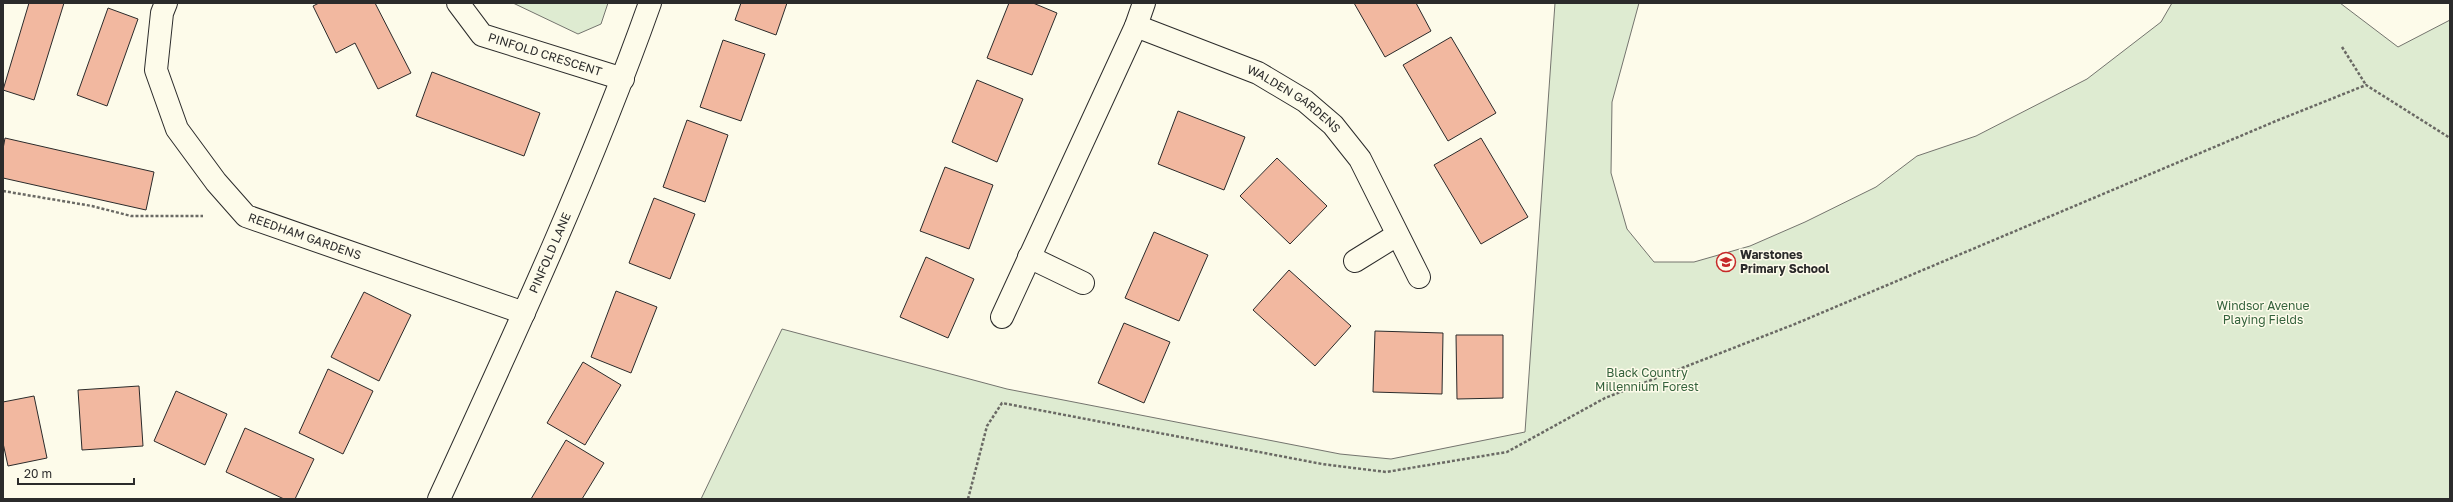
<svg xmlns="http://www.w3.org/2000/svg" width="2453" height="502" font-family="'Golos Text',sans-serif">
<rect width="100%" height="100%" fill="#fdfbea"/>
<g fill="#deebd1" stroke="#74746e">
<polygon points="513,3 608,3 601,24 578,34"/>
<polygon points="1555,3 1639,3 1612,102 1611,173 1627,229 1654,262 1694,262 1750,246 1805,222 1876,187 1917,156 1976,136 2087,79 2161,22 2172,3 2340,3 2398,47 2450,20 2450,499 701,499 782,329 1007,389 1340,454 1391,459 1525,432"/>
</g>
<g fill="#f2b8a0" stroke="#2b2b2b">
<polygon points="29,3 64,3 34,100 3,90"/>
<polygon points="319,3 375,3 411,73 378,89 355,43 336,53 313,6"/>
<polygon points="741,3 787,3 776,35 735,20"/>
<polygon points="1009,3 1033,3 1057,13 1032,75 987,58"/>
<polygon points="1354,3 1416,3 1431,31 1385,57"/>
<polygon points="108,8 138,19 107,106 77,95"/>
<polygon points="1451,37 1496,113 1448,141 1403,65"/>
<polygon points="723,40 765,54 741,121 700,107"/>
<polygon points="432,72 540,113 524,156 416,116"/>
<polygon points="977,80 1023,99 997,162 952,142"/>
<polygon points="1178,111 1245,137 1224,190 1158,164"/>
<polygon points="687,120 728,135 705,202 663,187"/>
<polygon points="5,138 154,172 146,210 3,178 3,149"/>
<polygon points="1481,138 1528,217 1481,244 1434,165"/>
<polygon points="1277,158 1327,206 1290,244 1240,196"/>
<polygon points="945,167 993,185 969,249 920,231"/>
<polygon points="654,198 695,214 670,279 629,263"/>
<polygon points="1154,232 1208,255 1179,321 1125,298"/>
<polygon points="926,257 974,279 948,338 900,317"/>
<polygon points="1289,270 1351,326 1315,366 1253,310"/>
<polygon points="616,291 657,307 631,373 591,357"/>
<polygon points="364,292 411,315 379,381 331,357"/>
<polygon points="1124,323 1170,342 1144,403 1098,383"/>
<polygon points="1375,331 1443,333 1442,394 1373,392"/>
<polygon points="1456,335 1503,335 1503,398 1457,399"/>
<polygon points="583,362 621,385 585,445 547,423"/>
<polygon points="328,369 373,391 343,454 299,433"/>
<polygon points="139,386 143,446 82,450 78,390"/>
<polygon points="176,391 227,414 205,465 154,441"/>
<polygon points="34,396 47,458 8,466 3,443 3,402"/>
<polygon points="245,428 314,459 295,499 284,499 226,472"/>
<polygon points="566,440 604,463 582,499 531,499"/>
</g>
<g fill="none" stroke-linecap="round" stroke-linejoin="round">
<g stroke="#2b2b2b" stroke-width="24">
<g id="street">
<path id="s1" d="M166 3 162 13 156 70 177 129 216 182 246 216 524 313"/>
<path id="s2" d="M458 3 482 35 623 79"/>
<path id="s3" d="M1136 26 1258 73 1305 101 1333 125 1360 159 1419 277"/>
<polyline points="1029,257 1083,283"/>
<polyline points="1355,261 1397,235"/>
<polyline points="1002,317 1136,26 1144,3"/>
<path id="s4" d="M439 499C514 336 590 172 650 3"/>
</g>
</g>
<g stroke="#6a6964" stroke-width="2.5" stroke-dasharray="3 2" stroke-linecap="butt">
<polyline points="2342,47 2366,85"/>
<polyline points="3,191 92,206 131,216 203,216"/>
<polyline points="968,499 987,426 1002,403 1322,464 1386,472 1507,452 1605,398 1795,324 2276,121 2366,85 2450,138"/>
</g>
<use href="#street" stroke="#fdfbea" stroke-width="22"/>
</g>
<defs>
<g id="school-ring" transform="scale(1)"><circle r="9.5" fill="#fdfbea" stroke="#c62828" stroke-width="1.5"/><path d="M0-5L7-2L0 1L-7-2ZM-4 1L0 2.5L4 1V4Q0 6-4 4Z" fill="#c62828"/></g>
</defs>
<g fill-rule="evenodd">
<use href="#school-ring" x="1726" y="262"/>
</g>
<g text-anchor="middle" stroke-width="3" stroke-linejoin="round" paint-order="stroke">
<g font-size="12" fill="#2b2b2b" stroke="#fdfbea">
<text dy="4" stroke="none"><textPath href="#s2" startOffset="106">PINFOLD CRESCENT</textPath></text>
<text dy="4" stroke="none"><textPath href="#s3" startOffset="175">WALDEN GARDENS</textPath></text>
<text dy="4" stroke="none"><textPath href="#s1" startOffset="304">REEDHAM GARDENS</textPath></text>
<text dy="4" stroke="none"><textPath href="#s4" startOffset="270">PINFOLD LANE</textPath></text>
</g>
<g font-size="12" font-weight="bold" fill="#2b2b2b" stroke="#fdfbea" text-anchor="start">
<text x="1740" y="259">Warstones<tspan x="1740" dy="14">Primary School</tspan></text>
</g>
<g font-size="12" fill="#34623c" stroke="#fdfbea">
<text x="2263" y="310">Windsor Avenue<tspan x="2263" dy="14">Playing Fields</tspan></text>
<text x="1647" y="377">Black Country<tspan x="1647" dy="14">Millennium Forest</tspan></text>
</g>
</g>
<rect width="2453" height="502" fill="none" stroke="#2b2b2b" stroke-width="8"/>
<path d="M18 478v6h116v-6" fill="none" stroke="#2b2b2b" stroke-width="2"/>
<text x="24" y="478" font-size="12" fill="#2b2b2b" stroke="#fdfbea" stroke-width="3" paint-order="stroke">20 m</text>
</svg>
